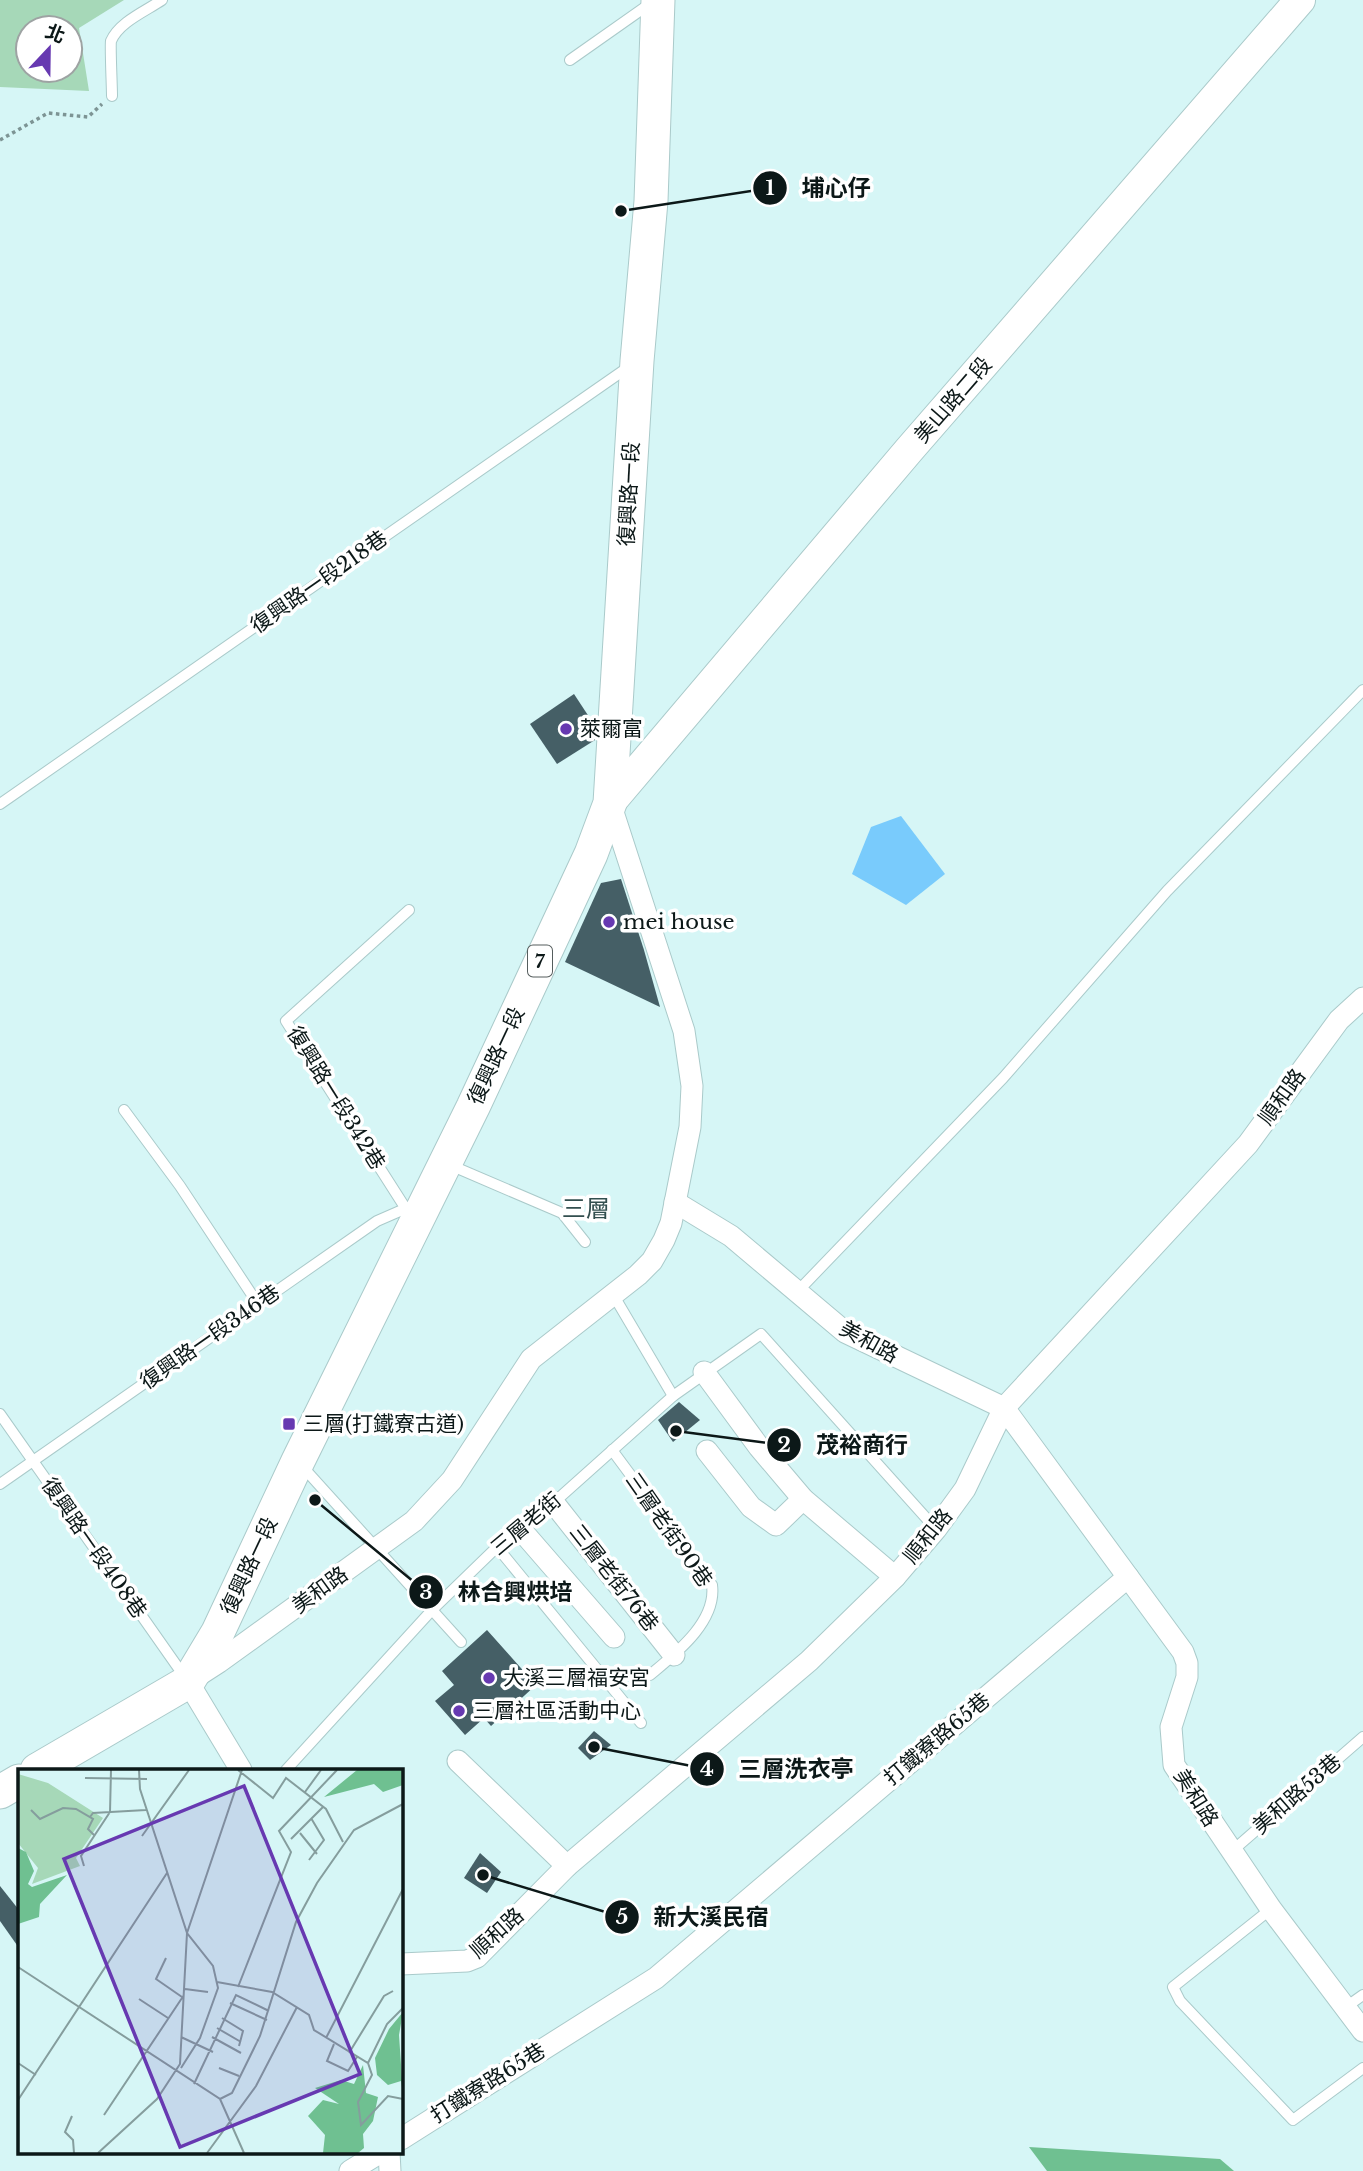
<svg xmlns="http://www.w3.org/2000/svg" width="1363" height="2171" font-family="'Libre Baskerville','Noto Sans TC',serif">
<rect width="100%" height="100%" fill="#d6f6f6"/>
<path fill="#a6d8b8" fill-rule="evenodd" d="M0 0H124L79 28 89 91 0 87ZM28 28H70V70H28Z"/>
<polygon fill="#6fc091" points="1029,2147 1220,2159 1234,2171 1047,2171"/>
<polygon fill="#79cbfc" points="901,816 945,874 906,905 852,874 871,827"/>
<g fill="#455f66">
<polygon points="574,694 595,726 595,740 557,764 530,724"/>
<polygon points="621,879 644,950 660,1007 565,962 601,883"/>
<polygon points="679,1402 700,1420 673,1442 658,1420"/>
<polygon points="487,1630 536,1685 491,1726 484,1718 465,1735 435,1701 454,1685 442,1671"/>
<polygon points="594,1731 611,1745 590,1760 578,1748"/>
<polygon points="480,1853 501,1872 487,1893 464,1878"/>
<polygon points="0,1886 19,1910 19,1948 0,1921"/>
</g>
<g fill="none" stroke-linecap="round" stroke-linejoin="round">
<g stroke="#aacaca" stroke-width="12">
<g id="lane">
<polyline points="570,60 651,3"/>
<path d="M112 96C112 86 110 46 111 41 119 22 146 11 162 0"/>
<polyline points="0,804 630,366"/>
<polyline points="124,1110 180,1186 258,1304"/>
<polyline points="450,1165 562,1213 585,1242"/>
<polyline points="406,1209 286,1021 409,910"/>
<polyline points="798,1291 1003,1078 1167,891 1363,690"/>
<polyline points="614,1296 673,1396"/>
<polyline points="0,1414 184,1676"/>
<path d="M612 1450 712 1585C717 1622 675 1654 650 1675"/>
<polyline points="302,1466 461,1642"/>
<polyline points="0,1484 377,1221 416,1204"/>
<polyline points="497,1547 641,1723"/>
<polyline points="286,1770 432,1610 497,1547 522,1531 673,1396 761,1334 936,1529"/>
<polyline points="1231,1852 1363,1737"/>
<polyline points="1271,1909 1173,1987 1180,2001 1293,2120 1363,2068"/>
<polyline points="1346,2007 1363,1995"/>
</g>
</g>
<g stroke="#aacaca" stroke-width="23">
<g id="street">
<polyline points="675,1202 731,1236 845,1332 1004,1408 1183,1652 1187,1663 1187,1677 1171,1727 1174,1765 1271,1909 1363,2031"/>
<polyline points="704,1372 759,1447 803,1499 895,1577"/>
<polyline points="707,1451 751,1507 776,1525 803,1499"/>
<polyline points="553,1502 674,1655"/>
<polyline points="522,1531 614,1637"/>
<polyline points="458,1761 567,1866"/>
<polyline points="241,1770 188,1682 219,1662 414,1521 452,1480 531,1359 638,1275 652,1261 664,1240 671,1223 690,1127 692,1086 684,1031 610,803"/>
<polyline points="401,1964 467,1961 477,1957 567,1866 809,1661 895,1577 936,1529 965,1489 1004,1408 1248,1144 1339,1020 1363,998"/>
<polyline points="401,2139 656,1978 1128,1577"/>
<polyline points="389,2152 390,2171"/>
<polyline points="350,2171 381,2152"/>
</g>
</g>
<g stroke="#aacaca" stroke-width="32">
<polyline id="secondary" points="610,803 909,450 1300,0"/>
</g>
<g stroke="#aacaca" stroke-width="35">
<g id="primary">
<polyline points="37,1770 188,1682 218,1632 298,1461 473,1107 591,854 610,803 637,361 651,201 658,0"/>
<polyline points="0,1792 19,1781"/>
</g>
</g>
<polyline stroke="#7d9494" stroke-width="3.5" stroke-dasharray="3.5 3.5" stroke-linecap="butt" points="0,140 48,113 88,117 102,104"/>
<use href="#lane" stroke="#fff" stroke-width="10"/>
<use href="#street" stroke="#fff" stroke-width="21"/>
<use href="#secondary" stroke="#fff" stroke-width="30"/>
<use href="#primary" stroke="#fff" stroke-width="33"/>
</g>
<g fill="#6739b1" stroke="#fff" stroke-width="2.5">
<circle cx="566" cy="729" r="7"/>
<circle cx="609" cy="922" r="7"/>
<rect x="282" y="1417" width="14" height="14" rx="3.5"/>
<circle cx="489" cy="1678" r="7"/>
<circle cx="459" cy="1711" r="7"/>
</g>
<g text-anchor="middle" stroke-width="7" stroke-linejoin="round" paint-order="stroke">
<rect fill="#fff" stroke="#555d5d" stroke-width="2" x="528" y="945.5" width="24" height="31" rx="5"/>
<g font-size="19" font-weight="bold" fill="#0c1818">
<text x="540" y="968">7</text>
</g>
<g font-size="21" fill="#0c1818" stroke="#fff">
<text transform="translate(953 400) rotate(-49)" y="7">美山路二段</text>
<text transform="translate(629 494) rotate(-87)" y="7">復興路一段</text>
<text transform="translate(319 582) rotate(-35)" y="7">復興路一段218巷</text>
<text transform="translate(496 1056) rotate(-65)" y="7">復興路一段</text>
<text transform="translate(1282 1097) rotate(-54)" y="7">順和路</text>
<text transform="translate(336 1098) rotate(58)" y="7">復興路一段342巷</text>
<text transform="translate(210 1337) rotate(-35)" y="7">復興路一段346巷</text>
<text transform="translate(869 1342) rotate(29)" y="7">美和路</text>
<text transform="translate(526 1524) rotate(-40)" y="7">三層老街</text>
<text transform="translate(669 1530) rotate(55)" y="7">三層老街90巷</text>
<text transform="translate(928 1536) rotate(-51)" y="7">順和路</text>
<text transform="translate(94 1548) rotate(55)" y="7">復興路一段408巷</text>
<text transform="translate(249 1566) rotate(-65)" y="7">復興路一段</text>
<text transform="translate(614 1578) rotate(52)" y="7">三層老街76巷</text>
<text transform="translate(320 1590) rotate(-36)" y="7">美和路</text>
<text transform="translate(937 1739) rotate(-40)" y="7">打鐵寮路65巷</text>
<text transform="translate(1297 1794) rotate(-41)" y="7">美和路53巷</text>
<text transform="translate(1196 1798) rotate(58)" y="7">美和路</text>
<text transform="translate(497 1933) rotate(-42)" y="7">順和路</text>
<text transform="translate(488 2083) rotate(-32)" y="7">打鐵寮路65巷</text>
</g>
<g font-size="21" fill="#0c1818" stroke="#fff" text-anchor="start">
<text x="580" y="736">萊爾富</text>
<text x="623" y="929">mei house</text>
<text x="303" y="1431">三層(打鐵寮古道)</text>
<text x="503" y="1685">大溪三層福安宮</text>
<text x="473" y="1718">三層社區活動中心</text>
</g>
<g font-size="24" fill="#334f4f" stroke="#fff">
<text x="586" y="1217">三層</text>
</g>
</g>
<g transform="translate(18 1769)">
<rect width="385" height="385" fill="#d6f6f6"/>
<path d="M0 5 30 14 85 49 58 89 62 97 14 115 20 99 0 74Z" fill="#a6d8b8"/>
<path d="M339 1H385V16L365 23 356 15 306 28ZM0 79 8 83 16 102 10 115 14 118 49 106 22 135 21 148 0 155ZM385 243 381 266 385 325 383 312 370 316 359 306 357 289 371 260ZM345 296 348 324 360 328 355 352 345 365 346 379 340 384H305L307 366 290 347 305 331 321 335 297 319 323 311 336 315Z" fill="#6fc091"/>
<path fill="none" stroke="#859d9d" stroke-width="2" d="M220 1 255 29 268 9 308 40 325 73M67 9 129 10M287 23 303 1M13 41 22 50 45 39 58 40 75 50 70 60 77 67M72 48 75 44 128 41M282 64 299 85M124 67 171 1M273 70 305 38M291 91 306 71 293 49M66 97 63 87 92 43 93 1M148 189 138 210 164 228M0 198 202 330 226 384M199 213 254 223 291 246 296 261 350 294 369 255 385 239M220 218 273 83 261 62 319 1M167 220 190 223M121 230 150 249M212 234 249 251M204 249 225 262 221 277M199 259 223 273M163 268 195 283M194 268 223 284M308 269 385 120M316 275 309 292 330 302 339 288M331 284 366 227 375 222M0 294 18 306M350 294 354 306 340 333 343 356 370 327 385 330M163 299 182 269 200 219 195 197 169 164 224 1M201 299 221 307M176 315 218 226 251 242M202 330 214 324 242 267 278 153 299 114 336 61 385 35M0 331 149 104M86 346 166 226M54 347 47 363 55 371 56 384M80 384 139 330 162 295 169 164 122 20 121 1M189 384 238 317 279 238"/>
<path fill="#6739b1" fill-opacity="0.15" stroke="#6739b1" stroke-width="3.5" d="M226 17 342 305 162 378 46 90Z"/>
<rect width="385" height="385" fill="none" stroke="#0c1818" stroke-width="3.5"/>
</g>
<path fill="none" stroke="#0c1818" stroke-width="2.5" d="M621 211L770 188M676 1431L784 1445M315 1500L426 1592M594 1747L707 1769M483 1875L622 1917"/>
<g fill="#0c1818" stroke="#fff" stroke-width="2.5">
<circle cx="621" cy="211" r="7"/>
<circle cx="676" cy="1431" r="7"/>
<circle cx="315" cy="1500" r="7"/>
<circle cx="594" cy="1747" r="7"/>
<circle cx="483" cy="1875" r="7"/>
<circle cx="770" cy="188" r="18"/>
<circle cx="784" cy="1445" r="18"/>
<circle cx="426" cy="1592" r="18"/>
<circle cx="707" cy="1769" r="18"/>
<circle cx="622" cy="1917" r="18"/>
</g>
<g font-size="21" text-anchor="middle" font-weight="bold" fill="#fff">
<text x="770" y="195">1</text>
<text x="784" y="1452">2</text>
<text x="426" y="1599">3</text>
<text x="707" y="1776">4</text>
<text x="622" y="1924">5</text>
</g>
<g font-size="23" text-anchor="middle" font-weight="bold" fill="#0c1818" stroke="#fff" stroke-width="7" stroke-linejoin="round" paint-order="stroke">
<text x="836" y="196">埔心仔</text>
<text x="862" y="1453">茂裕商行</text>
<text x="515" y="1600">林合興烘培</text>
<text x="796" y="1777">三層洗衣亭</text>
<text x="711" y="1925">新大溪民宿</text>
</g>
<g transform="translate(49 49) rotate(22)"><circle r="33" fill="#ffffff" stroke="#9ea3a3" stroke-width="2"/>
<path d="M0-5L12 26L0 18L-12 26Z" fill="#6739b1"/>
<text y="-10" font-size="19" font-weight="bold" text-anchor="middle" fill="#0c1818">北</text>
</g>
</svg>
